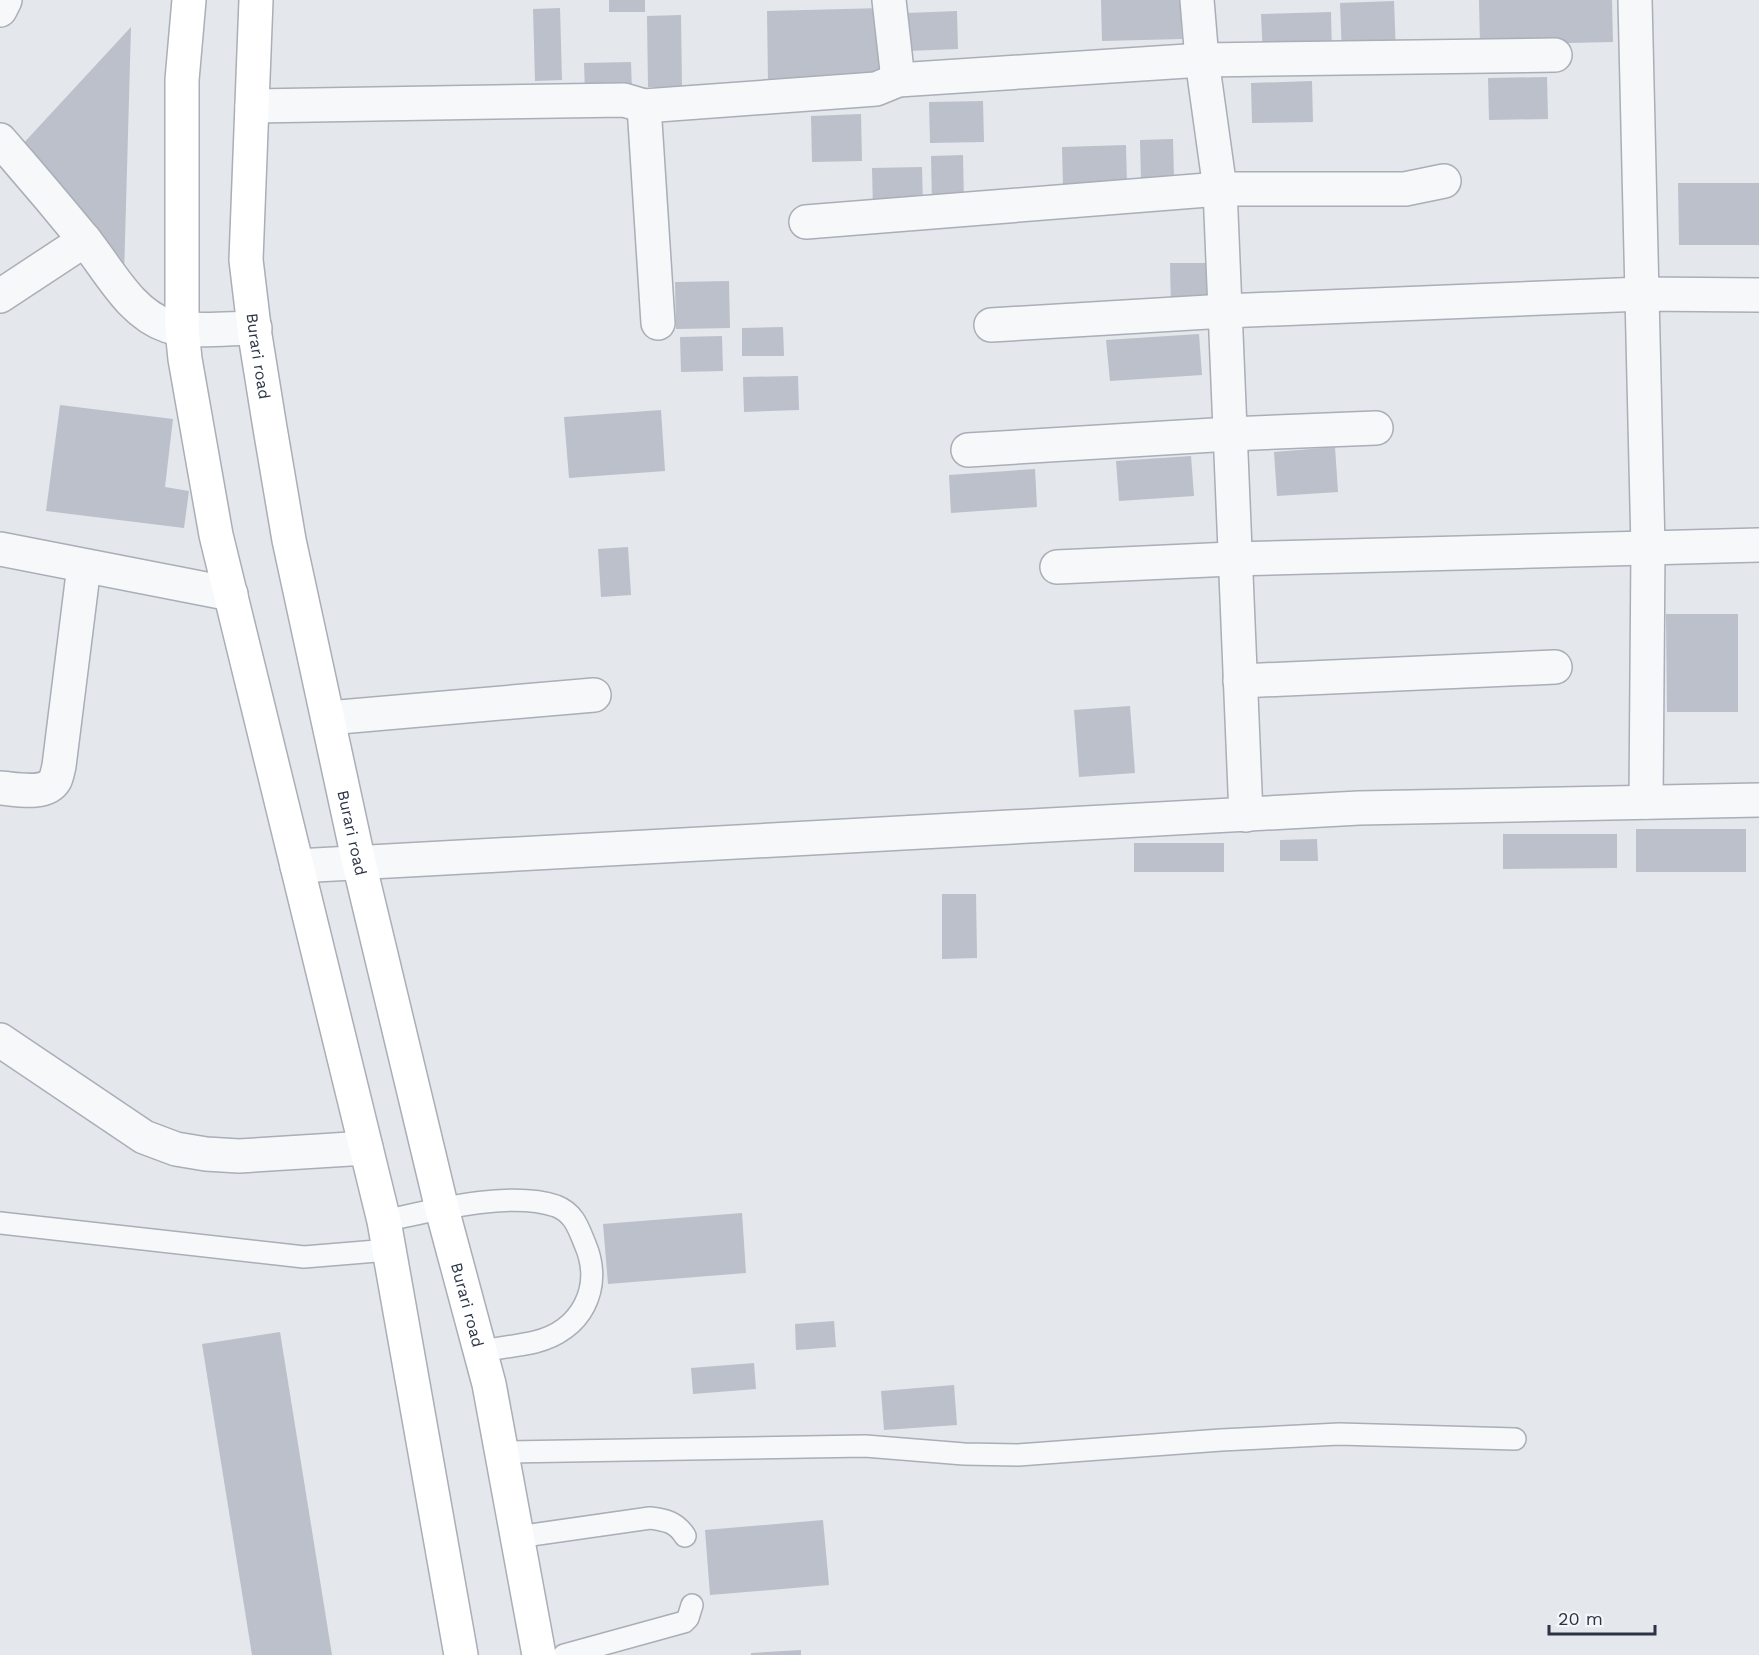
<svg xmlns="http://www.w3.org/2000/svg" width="1759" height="1655" font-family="'Work Sans',sans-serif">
<rect width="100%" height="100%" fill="#e4e7ec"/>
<g fill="#bbc0ca">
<rect x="609" y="0" width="36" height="12"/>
<polygon points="1101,0 1180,0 1182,39 1102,41"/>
<polygon points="1479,0 1612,0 1613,42 1480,45"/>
<polygon points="1394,1 1396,54 1342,55 1340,3"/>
<polygon points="560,8 562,80 535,81 533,9"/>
<polygon points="883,8 884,79 768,82 767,11"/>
<polygon points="957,11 958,49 908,51 907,13"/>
<polygon points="1331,12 1332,56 1263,58 1261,14"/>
<polygon points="681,15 682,87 648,87 647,16"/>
<polygon points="131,27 124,276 20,147"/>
<polygon points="631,62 632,91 585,92 584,63"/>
<polygon points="1547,77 1548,119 1489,120 1488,78"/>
<polygon points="1312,81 1313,122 1252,123 1251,83"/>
<polygon points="983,101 984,142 930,143 929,102"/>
<polygon points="861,114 862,161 812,162 811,116"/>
<polygon points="1173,139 1174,178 1141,180 1140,140"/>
<polygon points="1126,145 1127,184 1063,186 1062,147"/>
<polygon points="963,155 964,203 932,203 931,156"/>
<polygon points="922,167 923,208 873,210 872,168"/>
<polygon points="1678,183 1759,183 1759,245 1679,245"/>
<polygon points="1170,263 1207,263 1208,307 1171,308"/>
<polygon points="729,281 730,328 676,329 675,282"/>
<polygon points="783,327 784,356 742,356 742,328"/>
<polygon points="1199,334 1202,375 1110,381 1106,340"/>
<polygon points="722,336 723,371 681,372 680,337"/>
<polygon points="798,376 799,410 744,412 743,377"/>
<polygon points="60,405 173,419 165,487 189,491 184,528 46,511"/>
<polygon points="661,410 665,471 569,478 564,417"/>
<polygon points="1335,447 1338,492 1277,496 1274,452"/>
<polygon points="1191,456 1194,496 1119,501 1116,461"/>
<polygon points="1035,469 1037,507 951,513 949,475"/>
<polygon points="628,547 631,595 601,597 598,549"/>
<polygon points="1666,614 1738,614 1738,712 1667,712"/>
<polygon points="1130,706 1135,773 1079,777 1074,710"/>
<rect x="1636" y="829" width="110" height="43"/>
<polygon points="1503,834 1617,834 1617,868 1503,869"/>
<polygon points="1317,839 1318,861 1280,861 1280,840"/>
<rect x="1134" y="843" width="90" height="29"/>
<polygon points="942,894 976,894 977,958 942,959"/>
<polygon points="742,1213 746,1273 608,1284 603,1224"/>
<polygon points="834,1321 836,1347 796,1350 795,1324"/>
<polygon points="280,1332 332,1655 252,1655 202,1344"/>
<polygon points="754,1363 756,1389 693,1394 691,1368"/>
<polygon points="954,1385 957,1425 884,1430 881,1391"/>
<polygon points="823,1520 829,1585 710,1595 705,1530"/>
<polygon points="801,1650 801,1655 751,1655 751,1653"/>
</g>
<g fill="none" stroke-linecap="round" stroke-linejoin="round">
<g stroke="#a9aeb7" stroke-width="24">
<g id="lane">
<path d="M384 1221C430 1211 510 1190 556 1206 574 1213 578 1227 585 1244 604 1288 581 1331 535 1342 517 1346 498 1348 480 1351"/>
<polyline points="0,1223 304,1257 389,1250"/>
<polyline points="502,1452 865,1446 964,1454 1018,1455 1221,1440 1339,1434 1515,1439"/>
<path d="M517 1537 650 1518C666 1520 676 1522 685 1536"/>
<polyline points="564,1655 684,1622 688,1618 692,1605"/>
</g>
</g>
<g stroke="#a9aeb7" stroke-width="36">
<g id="street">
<polyline points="889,0 898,80"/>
<polyline points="1197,0 1202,60 1220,189 1246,815"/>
<polyline points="1635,0 1648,548 1646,802"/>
<polyline points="0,10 5,0"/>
<polyline points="252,106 624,100 644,106 876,89 898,80 1202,60 1555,55"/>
<polyline points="644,106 658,323"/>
<path d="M0 140C28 172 56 205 83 238 108 268 129 313 168 326 189 333 231 328 255 328"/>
<polyline points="806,222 1220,189 1405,189 1444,181"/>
<polyline points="0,296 85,240"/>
<polyline points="991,325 1225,311 1642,294 1759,295"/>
<polyline points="968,450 1230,434 1376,428"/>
<polyline points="0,549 231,594"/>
<polyline points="1057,567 1231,559 1759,545"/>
<polyline points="1240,681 1555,667"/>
<polyline points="328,718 594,695"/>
<path d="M0 788C15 789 46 796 55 780 57 776 58 770 59 766L84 566"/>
<polyline points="297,866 1359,808 1759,800"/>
<polyline points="0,1040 144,1137 176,1149 206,1154 239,1156 366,1148"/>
</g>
</g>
<g stroke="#a9aeb7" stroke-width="36">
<g id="secondary">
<polyline points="189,0 182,80 182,329 185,359 216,535 384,1221 461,1655"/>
<path id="s1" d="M256 0 246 260 255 335 269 422 289 540 359 863 442 1209 489 1384 539 1655"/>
</g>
</g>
<use href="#lane" stroke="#f7f8fa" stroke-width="21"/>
<use href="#street" stroke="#f7f8fa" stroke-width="33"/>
<use href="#secondary" stroke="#fff" stroke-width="33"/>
</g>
<g text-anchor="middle" stroke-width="6" stroke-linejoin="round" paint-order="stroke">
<g font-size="16" fill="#2b3445" stroke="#f4f6f9">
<text dy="6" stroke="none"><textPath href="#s1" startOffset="357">Burari road</textPath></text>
<text dy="6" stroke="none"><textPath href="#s1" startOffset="843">Burari road</textPath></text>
<text dy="6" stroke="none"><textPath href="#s1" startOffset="1329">Burari road</textPath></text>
</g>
</g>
<path d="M1549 1625v9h106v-9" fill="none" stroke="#2b3445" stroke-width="3"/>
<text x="1558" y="1625" font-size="18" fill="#2b3445" stroke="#f4f6f9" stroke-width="4.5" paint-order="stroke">20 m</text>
</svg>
